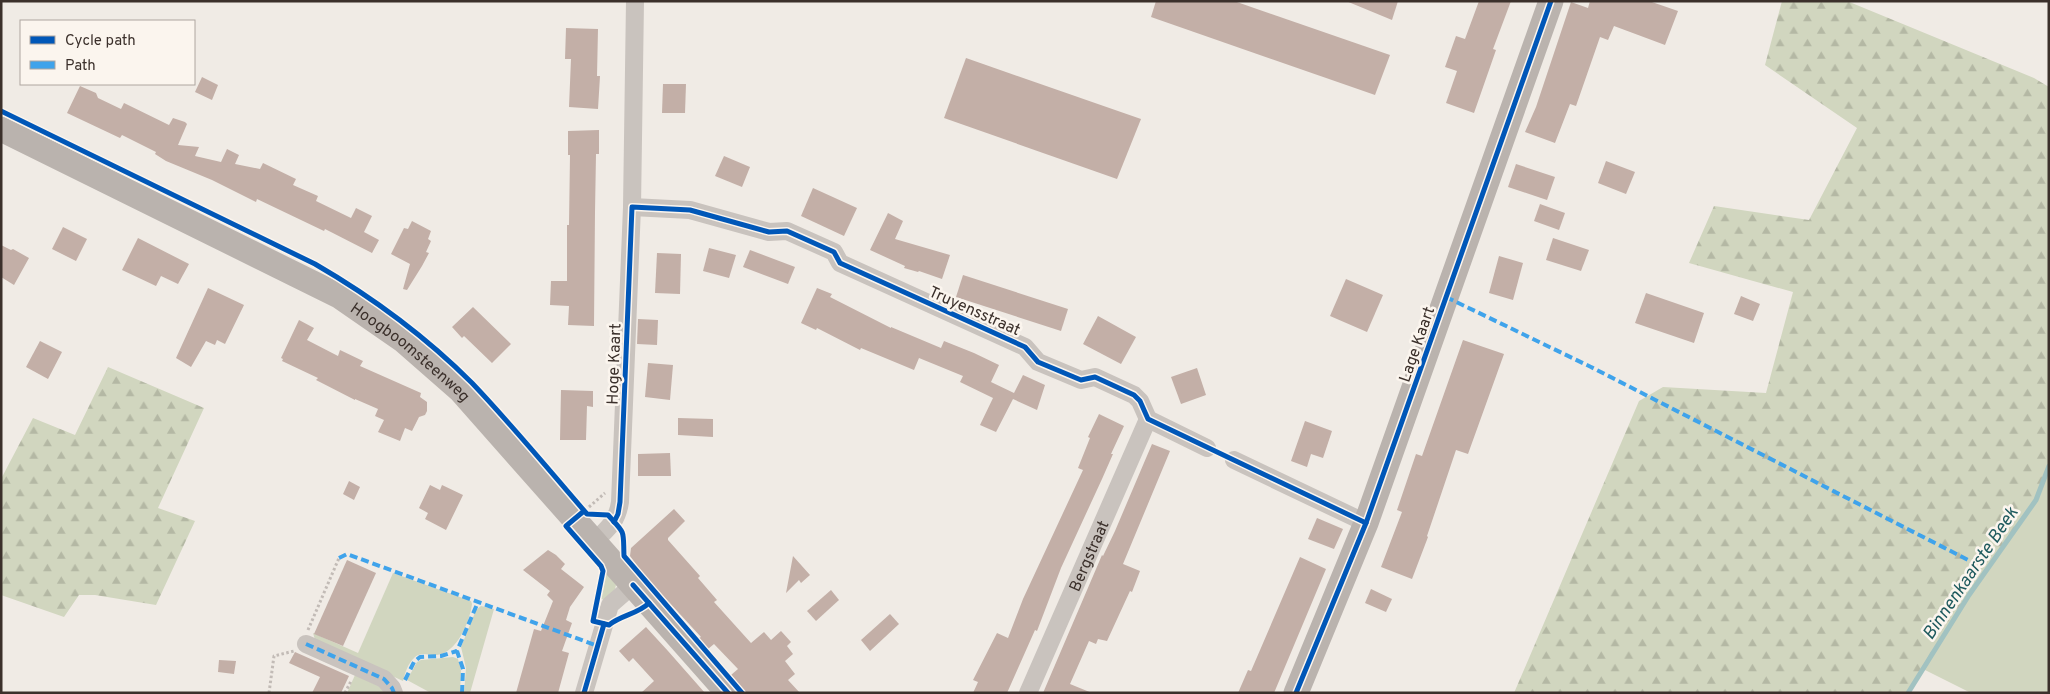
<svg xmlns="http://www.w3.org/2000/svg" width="2050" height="694" font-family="Overpass,sans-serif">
<defs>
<pattern id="forest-firs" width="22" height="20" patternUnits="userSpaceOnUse" patternTransform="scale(1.25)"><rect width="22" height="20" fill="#d1d6bf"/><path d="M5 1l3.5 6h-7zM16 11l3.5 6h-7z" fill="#b4b8a4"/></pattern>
</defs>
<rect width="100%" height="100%" fill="#f0ebe5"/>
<g fill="#d1d6bf">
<polygon points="2049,466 2049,693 1971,693 1923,669 1969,595 2036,500"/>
<polygon points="606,572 616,585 615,589 605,600 601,599"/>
<path d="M393 573 471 601 472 604C470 621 457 653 437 655 429 656 422 651 415 657 408 663 405 673 403 681L315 640 313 633 358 653Z"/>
<polygon points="481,606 494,609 470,693 464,693 466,668 461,647 476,610"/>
<polygon points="453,657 458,659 461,670 460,693 431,693 407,680 417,662 421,660"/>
<polygon points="355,675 383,688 387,693 347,693"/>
</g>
<g fill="url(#forest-firs)">
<polygon points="1782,1 1847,1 2034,78 2049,87 2049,466 2036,500 1969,595 1908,693 1514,693 1639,401 1663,387 1766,393 1793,292 1689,263 1714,206 1809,220 1857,128 1765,65"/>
<polygon points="108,367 204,408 158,508 195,521 156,605 95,595 79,595 64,617 1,595 1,479 33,418 75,435"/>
</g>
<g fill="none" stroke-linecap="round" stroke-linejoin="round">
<polyline stroke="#a1c2c1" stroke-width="5" points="1908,693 1969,595 2036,500 2049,466"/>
</g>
<g fill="#c3afa7">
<polygon points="1156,1 1234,1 1390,55 1375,95 1151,17"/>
<polygon points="1346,1 1398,1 1392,20"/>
<polygon points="1479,1 1511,1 1493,49 1496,50 1474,113 1446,103 1457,71 1445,67 1456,36 1465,39"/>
<polygon points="1590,1 1649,1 1678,11 1665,45 1614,26 1608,40 1600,37 1576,106 1570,104 1555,143 1525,132 1536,107 1571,2 1588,8"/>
<polygon points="566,28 598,29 597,76 600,76 598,109 569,107 571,59 565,59"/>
<polygon points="966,58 1141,119 1117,179 944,118"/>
<polygon points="202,77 218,85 212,100 195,92"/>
<polygon points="663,84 686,84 685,113 662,113"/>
<polygon points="80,86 96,93 98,98 121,109 124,103 169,125 173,118 185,122 187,124 178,145 199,147 195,156 221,162 227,149 239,155 235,164 260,169 263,163 296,179 293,185 318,196 316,201 351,218 356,208 372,216 364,232 379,240 372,253 325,229 324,231 257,199 256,202 212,180 166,161 155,154 156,152 122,135 120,138 67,113"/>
<polygon points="599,130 599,154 596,154 595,212 594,326 568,325 569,306 550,305 551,281 567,281 567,225 569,225 570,155 568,155 568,131"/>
<polygon points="724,156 750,167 742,187 715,176"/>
<polygon points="1606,161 1635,172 1626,194 1598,183"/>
<polygon points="1516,164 1555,177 1547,200 1508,187"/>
<polygon points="813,188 857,208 844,236 801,216"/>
<polygon points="1540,204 1565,213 1559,230 1534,221"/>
<polygon points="888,213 903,221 895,239 950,255 942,279 919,271 918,272 904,268 905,266 870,250"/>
<polygon points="412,221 431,231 428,239 431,241 426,252 429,253 422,266 407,290 403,289 410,264 391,254 404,228 408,229"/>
<polygon points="63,227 87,239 76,261 52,249"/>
<polygon points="138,238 189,264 178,284 161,276 156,286 122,270"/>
<polygon points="1553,238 1589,250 1581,271 1546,260"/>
<polygon points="1,245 11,250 13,249 29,258 14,285 1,277"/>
<polygon points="709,248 736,255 729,278 703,271"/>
<polygon points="750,250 795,267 788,284 743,267"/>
<polygon points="657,253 681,254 680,294 655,293"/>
<polygon points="1499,256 1523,263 1513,300 1489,293"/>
<polygon points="963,275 1068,309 1061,331 956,297"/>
<polygon points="1346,279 1383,295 1367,332 1330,316"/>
<polygon points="208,288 244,305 225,344 217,340 215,345 206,341 191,367 176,358"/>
<polygon points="817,288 832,294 830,297 891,328 891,327 941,348 944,341 974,353 999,365 991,382 1014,393 1023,375 1045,385 1037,410 1013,399 996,432 980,425 993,398 960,382 963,376 919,358 914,370 861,348 860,350 817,328 816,330 801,323"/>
<polygon points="1646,293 1704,313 1694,343 1635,323"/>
<polygon points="1741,296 1760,304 1753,321 1734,314"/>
<polygon points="473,307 511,344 492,363 464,336 462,338 452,327"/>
<polygon points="1098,316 1136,337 1121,364 1083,344"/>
<polygon points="638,319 658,320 657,345 637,344"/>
<polygon points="299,320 314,328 307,340 338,356 340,350 363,361 360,366 421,393 420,397 427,402 427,411 425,415 419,417 412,431 405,428 400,441 378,432 384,420 375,416 378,409 355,399 355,400 316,380 318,378 282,361 283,359 281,358"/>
<polygon points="1463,340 1504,354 1468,454 1456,450 1427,536 1428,537 1412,579 1381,567 1402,512 1397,510 1416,454 1422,456"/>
<polygon points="40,341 62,352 48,379 26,367"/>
<polygon points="648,363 673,365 670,400 645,397"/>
<polygon points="1197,368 1206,395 1181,404 1171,377"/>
<polygon points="561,390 593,391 593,407 587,406 586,440 560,440"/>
<polygon points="1099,414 1124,426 1111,454 1113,454 1102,479 1061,568 1037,631 1035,630 1007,693 973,693 978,682 973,680 997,633 1008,638 1023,599 1083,470 1078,468 1090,438 1088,437"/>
<polygon points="678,418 713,419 713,437 678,435"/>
<polygon points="1305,421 1332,431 1323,458 1311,454 1307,467 1291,461"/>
<polygon points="1152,444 1170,451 1123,564 1140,571 1132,592 1130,591 1107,641 1098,639 1096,644 1089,641 1070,684 1092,693 1043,693 1102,555 1103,556 1115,531"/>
<polygon points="670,453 671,476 638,476 638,454"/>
<polygon points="349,481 360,487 354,500 343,494"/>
<polygon points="430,485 440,490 442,485 463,495 446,530 425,519 428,513 419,508"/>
<polygon points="674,509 685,521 668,538 668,540 700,576 698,578 717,600 714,602 751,643 764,632 771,640 781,631 791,642 787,646 793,654 785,661 795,674 788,680 800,693 745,693 731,675 738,669 714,644 708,649 699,638 701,637 644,575 630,556 631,548"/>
<polygon points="1317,518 1343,529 1334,549 1308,539"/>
<polygon points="548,550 556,555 565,564 561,569 584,587 570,607 566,620 572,623 562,651 569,653 558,693 516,693 534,629 541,631 553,601 547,595 550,591 523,570"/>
<polygon points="793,556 810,575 801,583 799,580 786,593"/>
<polygon points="1300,557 1326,569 1274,693 1238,693 1248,670 1251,671"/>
<polygon points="347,560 376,573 343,646 314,634"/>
<polygon points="1371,589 1392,599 1386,612 1365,603"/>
<polygon points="831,590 839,600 816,621 807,611"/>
<polygon points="890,614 899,624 870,651 861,640"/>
<polygon points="646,627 668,651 705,693 641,693 654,681 633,658 629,662 619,651"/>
<polygon points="295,652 349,676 341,693 312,693 320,677 289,663"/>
<polygon points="219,660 236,661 234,674 218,672"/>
</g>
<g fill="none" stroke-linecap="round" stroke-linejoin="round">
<g stroke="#c2bbb6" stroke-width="3" stroke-dasharray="2.5 2.5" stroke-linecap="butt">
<polyline points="589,507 605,493"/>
<polyline points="308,630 339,558"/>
<polyline points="269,693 274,656 294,651"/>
<polyline points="345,693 351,681"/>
</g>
<g stroke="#c9c3be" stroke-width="18">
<polyline points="632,207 690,210 769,232 787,231 834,252 840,263 1025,347 1038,362 1081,380 1095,377 1134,395 1140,401 1148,419 1207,448"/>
<polyline points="1234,460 1366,523"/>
<path d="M595 541C608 528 617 522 620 502L632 207 635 1"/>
<polyline points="306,644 384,679 392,688 394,693"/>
<polyline points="584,693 610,605 633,585"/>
<path id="s1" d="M1028 693 1148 419"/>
</g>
<g stroke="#bab3ae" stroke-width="25">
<path id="s2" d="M1 129 339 296 404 341 460 390 728 693"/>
<polyline points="1296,693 1366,523 1551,1"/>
</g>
<g stroke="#3fa3eb" stroke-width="4" stroke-dasharray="8 4" stroke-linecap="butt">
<polyline points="1446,297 1591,367 1974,563"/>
<polyline points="339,558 347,554 598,646"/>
<polyline points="306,644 384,679 392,688 394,693"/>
<polyline points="405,680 414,662 420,657 441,656 457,651"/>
<polyline points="462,693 463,669 457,651 478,602"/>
</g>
<g stroke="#fbf5ee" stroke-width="8">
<g id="cycleway">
<path d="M1 111 315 264C372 297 426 337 472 383 512 425 549 470 587 514L608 515C626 535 623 529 624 556L742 693"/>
<path d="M584 511 566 526 601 566 603 571 593 621 609 625C621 615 638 614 649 603"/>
<polyline points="614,522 618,514 620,502 632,207 690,210 769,232 787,231 834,252 840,263 1025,347 1038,362 1081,380 1095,377 1134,395 1140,401 1148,419 1366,523"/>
<polyline points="633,585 728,693"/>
<polyline points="584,693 604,624"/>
<polyline points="1296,693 1366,523 1551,1"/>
</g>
</g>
<use href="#cycleway" stroke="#0057b8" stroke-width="5"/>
</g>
<g text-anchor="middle" stroke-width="5" stroke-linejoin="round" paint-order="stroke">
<g font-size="16" fill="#3b302b" stroke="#fbf5ee">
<text transform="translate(975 310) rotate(24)" y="6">Truyensstraat</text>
<text transform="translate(1416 344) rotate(-71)" y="6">Lage Kaart</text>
<text dy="6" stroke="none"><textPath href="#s2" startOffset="468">Hoogboomsteenweg</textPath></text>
<text transform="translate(613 364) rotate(-88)" y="6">Hoge Kaart</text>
<text dy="6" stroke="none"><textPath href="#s1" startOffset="150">Bergstraat</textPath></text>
</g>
<g font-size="18" font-style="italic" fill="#1f5a5e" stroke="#fbf5ee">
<text transform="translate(1970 573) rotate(-56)" y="6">Binnenkaarste Beek</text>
</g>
</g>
<rect width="2050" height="694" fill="none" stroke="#3b302b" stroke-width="5"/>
<rect x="20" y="20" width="175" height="65" fill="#fbf5ee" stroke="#aea6a0"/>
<rect x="30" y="36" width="25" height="8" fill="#0057b8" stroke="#aea6a0"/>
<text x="65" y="45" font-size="15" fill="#3b302b">Cycle path</text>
<rect x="30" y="61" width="25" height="8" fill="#3fa3eb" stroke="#aea6a0"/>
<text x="65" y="70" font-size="15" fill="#3b302b">Path</text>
</svg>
